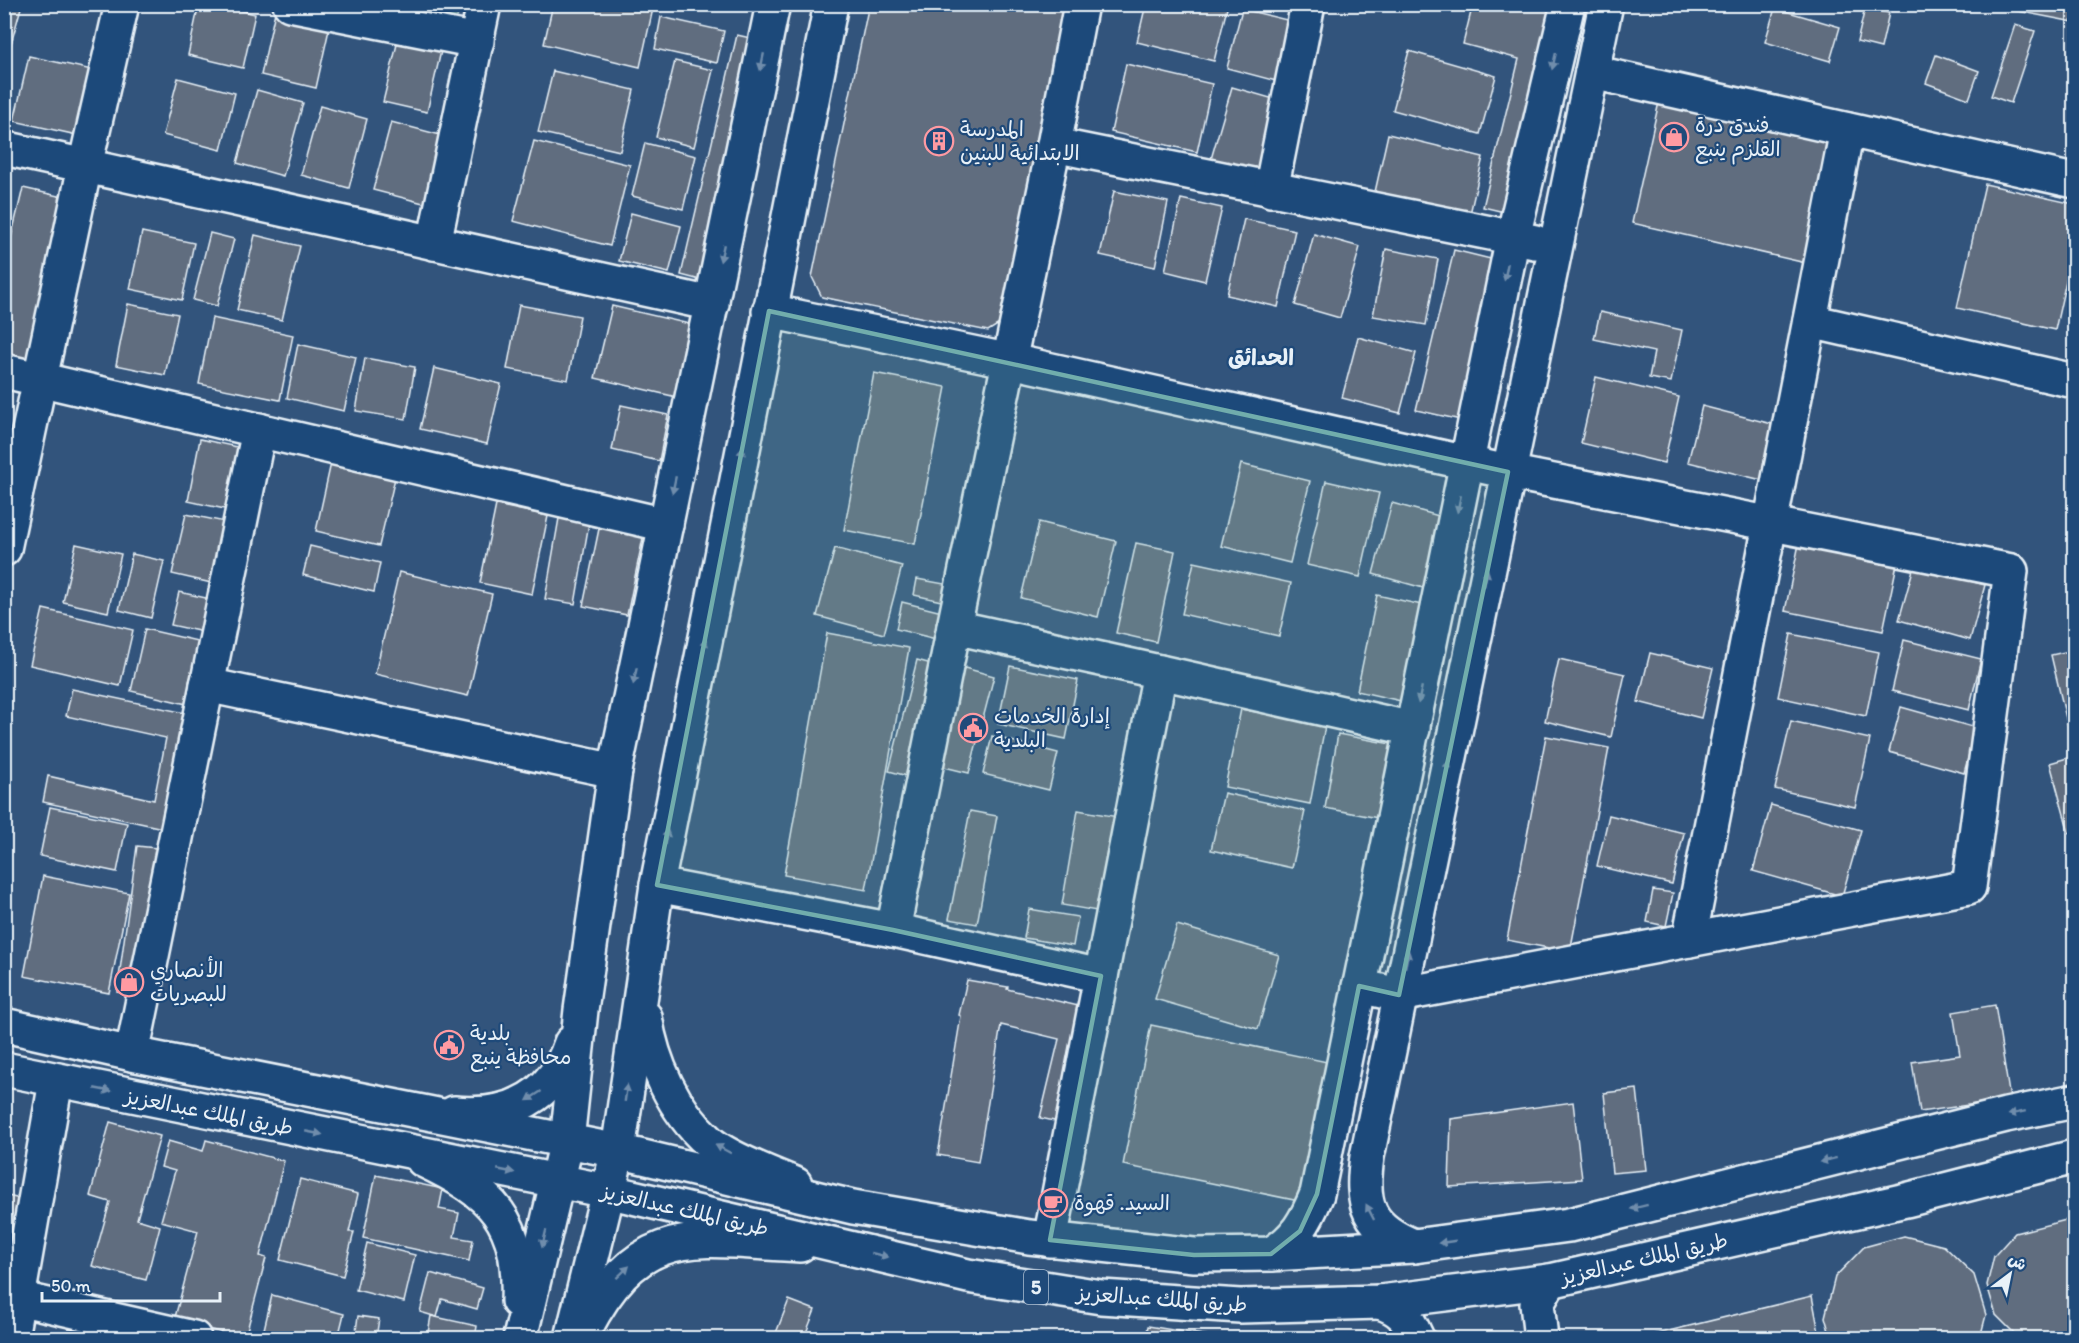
<svg xmlns="http://www.w3.org/2000/svg" width="2079" height="1343" font-family="Itim,'Playpen Sans Arabic',sans-serif">
<rect width="100%" height="100%" fill="#32547c"/>
<filter id="ink" filterUnits="userSpaceOnUse"><feTurbulence type="fractalNoise" baseFrequency=".0167" numOctaves="2"/><feDisplacementMap in="SourceGraphic" scale="12" xChannelSelector="R" yChannelSelector="G"/><feConvolveMatrix kernelMatrix="1 2 1 2 8 2 1 2 1" color-interpolation-filters="sRGB"/></filter>
<g filter="url(#ink)">
<polygon fill="#55838d" stroke="#9ebac2" stroke-width="1.5" points="366,5 460,5 456,22"/>
<g fill="#606d7f" stroke="#e8f1f8" stroke-width="1.5">
<polygon points="4,4 22,4 4,69"/>
<polygon points="199,4 215,4 255,14 243,68 188,55"/>
<polygon points="553,4 654,4 640,67 544,44"/>
<polygon points="869,4 1064,4 1004,321 988,331 822,297 812,277"/>
<polygon points="1146,4 1228,4 1214,61 1137,42"/>
<polygon points="1473,4 1563,4 1513,214 1483,207 1519,59 1463,44"/>
<polygon points="1982,4 2074,4 2074,22"/>
<polygon points="1775,8 1840,27 1830,61 1765,42"/>
<polygon points="1865,8 1889,13 1881,48 1857,42"/>
<polygon points="1242,9 1295,22 1280,82 1227,68"/>
<polygon points="275,12 330,25 316,88 261,75"/>
<polygon points="661,17 724,31 717,63 655,49"/>
<polygon points="2015,25 2035,31 2011,103 1991,96"/>
<polygon points="737,35 764,41 708,282 681,275"/>
<polygon points="398,40 441,51 427,112 383,102"/>
<polygon points="1409,51 1496,76 1480,134 1393,110"/>
<polygon points="1936,55 1979,71 1969,99 1926,83"/>
<polygon points="29,56 92,70 77,135 14,121"/>
<polygon points="675,61 713,70 694,147 656,137"/>
<polygon points="1126,64 1212,84 1197,152 1111,132"/>
<polygon points="553,71 634,90 620,151 538,132"/>
<polygon points="178,78 235,93 221,150 163,135"/>
<polygon points="1232,87 1281,101 1260,173 1211,159"/>
<polygon points="257,90 303,103 283,176 237,163"/>
<polygon points="1659,102 1833,141 1806,263 1632,223"/>
<polygon points="320,106 367,119 349,188 301,175"/>
<polygon points="391,122 448,137 431,205 373,190"/>
<polygon points="1388,134 1483,157 1470,214 1375,192"/>
<polygon points="534,141 630,165 610,246 513,221"/>
<polygon points="645,143 696,156 683,209 632,196"/>
<polygon points="4,182 11,184 4,211"/>
<polygon points="1985,184 2074,204 2074,245 2055,330 1957,308"/>
<polygon points="23,188 67,198 29,360 4,355 4,267"/>
<polygon points="1114,191 1168,202 1155,267 1100,255"/>
<polygon points="1181,199 1222,208 1205,281 1165,271"/>
<polygon points="631,213 681,226 669,273 619,261"/>
<polygon points="1244,219 1295,230 1278,307 1227,295"/>
<polygon points="142,232 194,243 182,300 130,289"/>
<polygon points="210,233 234,239 217,306 193,300"/>
<polygon points="1314,234 1360,247 1340,318 1295,305"/>
<polygon points="255,235 300,246 282,320 237,310"/>
<polygon points="1386,249 1438,259 1426,325 1373,316"/>
<polygon points="1454,250 1499,261 1461,420 1416,410"/>
<polygon points="128,304 178,314 165,375 116,365"/>
<polygon points="519,305 580,316 568,380 507,369"/>
<polygon points="612,306 698,326 681,398 595,378"/>
<polygon points="1600,312 1682,330 1671,382 1649,378 1654,352 1594,339"/>
<polygon points="212,318 293,335 280,400 199,384"/>
<polygon points="1358,337 1416,353 1400,413 1342,398"/>
<polygon points="298,344 356,357 344,411 287,398"/>
<polygon points="365,358 415,367 406,419 356,411"/>
<polygon points="434,368 501,384 487,444 420,429"/>
<polygon points="874,373 946,387 915,544 844,530"/>
<polygon points="1596,377 1679,397 1664,463 1581,443"/>
<polygon points="621,405 668,415 659,461 612,450"/>
<polygon points="1702,406 1776,425 1762,480 1688,462"/>
<polygon points="200,439 246,449 234,511 188,501"/>
<polygon points="331,463 395,478 379,546 316,531"/>
<polygon points="1241,464 1310,481 1290,563 1221,546"/>
<polygon points="1326,481 1379,493 1360,577 1307,565"/>
<polygon points="1392,503 1446,518 1427,589 1373,574"/>
<polygon points="496,505 548,516 532,594 480,583"/>
<polygon points="186,514 230,523 216,584 172,574"/>
<polygon points="559,518 589,523 575,604 545,599"/>
<polygon points="1039,522 1116,541 1098,617 1021,598"/>
<polygon points="600,524 644,533 627,615 583,606"/>
<polygon points="1136,543 1175,551 1156,642 1116,633"/>
<polygon points="76,544 121,554 108,612 63,602"/>
<polygon points="1799,544 1897,564 1883,631 1785,611"/>
<polygon points="310,546 380,563 374,592 303,575"/>
<polygon points="835,548 902,566 884,634 817,616"/>
<polygon points="132,554 164,561 151,618 119,610"/>
<polygon points="1194,562 1291,583 1279,636 1182,614"/>
<polygon points="1914,566 1985,585 1970,640 1899,620"/>
<polygon points="399,572 492,594 468,696 375,674"/>
<polygon points="917,579 950,585 946,602 914,595"/>
<polygon points="179,592 215,600 208,633 171,625"/>
<polygon points="1377,595 1431,607 1410,703 1357,691"/>
<polygon points="902,602 946,613 940,640 896,629"/>
<polygon points="43,609 133,630 120,686 30,665"/>
<polygon points="145,629 206,643 191,705 131,691"/>
<polygon points="827,633 909,648 866,890 784,875"/>
<polygon points="1791,634 1879,652 1866,716 1778,697"/>
<polygon points="1904,640 1981,659 1969,710 1892,691"/>
<polygon points="2074,650 2074,752 2051,655"/>
<polygon points="1650,653 1713,668 1701,718 1638,702"/>
<polygon points="1559,659 1625,674 1611,737 1545,721"/>
<polygon points="917,660 939,666 911,777 889,771"/>
<polygon points="1010,666 1078,680 1066,739 998,724"/>
<polygon points="961,667 994,676 969,773 936,765"/>
<polygon points="72,689 190,714 172,830 43,802 48,776 154,800 166,738 66,716"/>
<polygon points="1901,707 1976,728 1964,773 1889,752"/>
<polygon points="1241,709 1325,726 1310,804 1225,787"/>
<polygon points="1791,721 1870,739 1855,807 1775,789"/>
<polygon points="1338,734 1402,746 1389,820 1325,808"/>
<polygon points="992,736 1058,753 1049,790 983,774"/>
<polygon points="1546,736 1609,748 1570,952 1507,940"/>
<polygon points="2074,756 2074,832 2069,833 2050,763"/>
<polygon points="1224,793 1305,811 1292,868 1211,850"/>
<polygon points="1771,805 1861,830 1842,896 1753,871"/>
<polygon points="50,807 127,823 117,872 40,856"/>
<polygon points="1078,810 1124,818 1108,913 1062,905"/>
<polygon points="970,811 997,816 977,924 949,919"/>
<polygon points="1609,815 1684,833 1672,884 1597,866"/>
<polygon points="137,846 156,848 136,995 117,992"/>
<polygon points="43,876 129,893 109,993 24,976"/>
<polygon points="1653,890 1673,893 1666,926 1647,922"/>
<polygon points="1029,909 1078,917 1073,946 1024,938"/>
<polygon points="1177,925 1279,955 1258,1029 1155,999"/>
<polygon points="967,980 1008,987 1007,989 1091,1009 1064,1123 1040,1118 1059,1039 1001,1025 978,1162 938,1155 961,1016 959,1015"/>
<polygon points="1995,1005 2010,1099 1920,1112 1912,1062 1960,1055 1953,1012"/>
<polygon points="1151,1025 1332,1063 1304,1202 1123,1165"/>
<polygon points="1637,1089 1646,1170 1612,1173 1604,1093"/>
<polygon points="1573,1102 1582,1179 1449,1187 1451,1119"/>
<polygon points="110,1122 160,1136 137,1219 160,1226 146,1280 92,1266 110,1202 90,1196"/>
<polygon points="206,1140 284,1161 260,1256 266,1258 245,1338 174,1321 198,1231 161,1221 175,1171 161,1167 168,1141 203,1151"/>
<polygon points="376,1175 443,1189 439,1209 459,1213 454,1237 473,1240 469,1261 363,1238"/>
<polygon points="300,1179 358,1194 349,1232 354,1232 343,1276 280,1260"/>
<polygon points="4,1195 32,1202 4,1288"/>
<polygon points="2074,1218 2074,1337 2018,1337 1996,1315 1987,1285 1994,1256 2015,1233"/>
<polygon points="1904,1236 1944,1246 1974,1275 1986,1315 1980,1338 1831,1338 1825,1317 1835,1277 1864,1247"/>
<polygon points="367,1243 415,1255 404,1302 356,1290"/>
<polygon points="430,1273 483,1288 477,1309 442,1299 437,1317 420,1312"/>
<polygon points="272,1295 344,1314 338,1338 262,1338"/>
<polygon points="1812,1296 1820,1338 1640,1338"/>
<polygon points="789,1300 815,1310 804,1338 774,1338"/>
<polygon points="358,1316 379,1319 376,1338 355,1338"/>
<polygon points="431,1316 477,1326 475,1338 427,1338"/>
<polygon points="1148,1326 1222,1338 1146,1338"/>
</g>
<g fill="none" stroke-linecap="round" stroke-linejoin="round">
<g stroke="#e8f1f8" stroke-width="38">
<g id="minor">
<polyline points="290,4 477,41"/>
<polyline points="1081,4 1054,145 1535,242"/>
<polyline points="1592,72 2074,181"/>
<polyline points="4,148 712,304"/>
<polyline points="1271,190 1308,4"/>
<polyline points="434,243 484,4"/>
<polyline points="769,311 1011,361 1508,472 2011,571 1969,887 1399,995 1359,986"/>
<polyline points="1810,321 2074,381"/>
<polyline points="4,371 666,525"/>
<polyline points="4,549 85,166 122,4"/>
<polyline points="954,627 1054,145"/>
<polyline points="207,685 615,771"/>
<polyline points="657,885 893,930 1101,976"/>
<polyline points="893,930 954,627 1160,672"/>
<polyline points="1689,940 1847,130"/>
<polyline points="132,1054 259,430"/>
<polyline points="1050,1240 1160,672 1413,729"/>
<path d="M1414 1246C1368 1228 1360 1205 1367 1157L1606 4"/>
<path d="M1271 1254C1296 1239 1306 1221 1317 1194L1513 237 1568 4"/>
<polyline points="4,1295 194,1338"/>
<path d="M1380 1302C1401 1309 1408 1318 1417 1338"/>
<polyline points="11,1338 56,1081"/>
<polyline points="1541,1338 1537,1304 1550,1281"/>
</g>
</g>
<g stroke="#e8f1f8" stroke-width="38">
<g id="major">
<path d="M645 1017C652 1062 673 1110 709 1142 727 1158 772 1175 795 1184"/>
<path d="M454 1113C509 1118 553 1098 571 1043"/>
<path d="M423 1160C493 1193 521 1220 518 1301"/>
<path d="M585 1329C641 1221 694 1240 800 1245"/>
<polyline points="520,1338 567,1141 581,1010 615,771 773,4"/>
<polyline points="572,1338 618,1151 657,885 831,4"/>
</g>
</g>
<g stroke="#e8f1f8" stroke-width="38">
<g id="highway">
<polyline points="4,1025 132,1054 618,1151 853,1207 1029,1237 1194,1255 1271,1254 1414,1246 1569,1225 2006,1115 2074,1101"/>
<polyline points="4,1069 607,1191 968,1276 1101,1297 1240,1306 1380,1302 1550,1281 1906,1200 2074,1157"/>
</g>
</g>
<use href="#minor" stroke="#1f4a7a" stroke-width="33"/>
<use href="#major" stroke="#1f4a7a" stroke-width="33"/>
<use href="#highway" stroke="#1f4a7a" stroke-width="33"/>
</g>
<defs><path id="oneway-solid" d="M-6-.8H1V-3.2L6.5 0L1 3.2V.8H-6Z" transform="scale(1.5)"/></defs>
<g fill="#6f8dac">
<use href="#oneway-solid" transform="translate(1554 61) rotate(103)"/>
<use href="#oneway-solid" transform="translate(762 62) rotate(102)"/>
<use href="#oneway-solid" transform="translate(722 253) rotate(102)"/>
<use href="#oneway-solid" transform="translate(1506 272) rotate(101)"/>
<use href="#oneway-solid" transform="translate(741 456) rotate(-79)"/>
<use href="#oneway-solid" transform="translate(674 485) rotate(102)"/>
<use href="#oneway-solid" transform="translate(1459 504) rotate(102)"/>
<use href="#oneway-solid" transform="translate(1486 578) rotate(-78)"/>
<use href="#oneway-solid" transform="translate(704 647) rotate(-79)"/>
<use href="#oneway-solid" transform="translate(635 676) rotate(102)"/>
<use href="#oneway-solid" transform="translate(1420 695) rotate(102)"/>
<use href="#oneway-solid" transform="translate(1447 769) rotate(-78)"/>
<use href="#oneway-solid" transform="translate(666 838) rotate(-79)"/>
<use href="#oneway-solid" transform="translate(1407 959) rotate(-78)"/>
<use href="#oneway-solid" transform="translate(103 1090) rotate(11)"/>
<use href="#oneway-solid" transform="translate(626 1093) rotate(-82)"/>
<use href="#oneway-solid" transform="translate(534 1096) rotate(147)"/>
<use href="#oneway-solid" transform="translate(2017 1113) rotate(168)"/>
<use href="#oneway-solid" transform="translate(314 1133) rotate(11)"/>
<use href="#oneway-solid" transform="translate(723 1149) rotate(-152)"/>
<use href="#oneway-solid" transform="translate(1828 1160) rotate(166)"/>
<use href="#oneway-solid" transform="translate(506 1171) rotate(11)"/>
<use href="#oneway-solid" transform="translate(1639 1207) rotate(166)"/>
<use href="#oneway-solid" transform="translate(1370 1212) rotate(-117)"/>
<use href="#oneway-solid" transform="translate(544 1239) rotate(104)"/>
<use href="#oneway-solid" transform="translate(1447 1242) rotate(172)"/>
<use href="#oneway-solid" transform="translate(880 1255) rotate(13)"/>
<use href="#oneway-solid" transform="translate(623 1272) rotate(-43)"/>
</g>
</g>
<path fill="#71adac" fill-opacity="0.2" stroke="#71adac" stroke-width="4.5" stroke-linejoin="round" d="M769 311 1508 472 1399 995 1359 986 1317 1194 1300 1231 1271 1254 1194 1255 1050 1240 1101 976 893 930 657 885Z"/>
<defs>
<g id="shop-ring" transform="scale(1.5)"><circle r="9.5" fill="#1f4a7a" stroke="#ff9aa2" stroke-width="1.5"/><path d="M-5-2.5h2.3a2.7 3.5 0 0 1 5.4 0H5L5.5 6h-11ZM-1.5-2.5h3a1.5 2.3 0 0 0-3 0Z" fill="#ff9aa2"/></g>
<g id="building-ring" transform="scale(1.5)"><circle r="9.5" fill="#1f4a7a" stroke="#ff9aa2" stroke-width="1.5"/><path d="M-4-6H4V6H1V3H-1V6H-4ZM-2.5-4.3h1.7v1.8h-1.7ZM.8-4.3h1.7v1.8H.8ZM-2.5-1h1.7V.8h-1.7ZM.8-1h1.7V.8H.8Z" fill="#ff9aa2"/></g>
<g id="civic-ring" transform="scale(1.5)"><circle r="9.5" fill="#1f4a7a" stroke="#ff9aa2" stroke-width="1.5"/><path d="M-.6-6.5H3V-4.5H.6V-3L4-1V1h2V6H-6V1h2V-1L-.6-3ZM-1.2 2.5V6h2.4V2.5Z" fill="#ff9aa2"/></g>
<g id="cafe-ring" transform="scale(1.5)"><circle r="9.5" fill="#1f4a7a" stroke="#ff9aa2" stroke-width="1.5"/><path d="M-5.5-4.5H6V0H3Q3 3.5 0 3.5H-2.5Q-5.5 3.5-5.5 0ZM3-3.2v2h1.7v-2ZM-6 4.5H4V6H-6Z" fill="#ff9aa2"/></g>
</defs>
<g fill-rule="evenodd">
<use href="#shop-ring" x="1674" y="137"/>
<use href="#building-ring" x="939" y="141"/>
<use href="#civic-ring" x="973" y="728"/>
<use href="#shop-ring" x="129" y="982"/>
<use href="#civic-ring" x="449" y="1045"/>
<use href="#cafe-ring" x="1053" y="1203"/>
</g>
<g text-anchor="middle" stroke-width="4.5" stroke-linejoin="round" paint-order="stroke">
<rect fill="#1f4a7a" stroke="#acbfd2" stroke-width="1.5" x="1024" y="1270" width="24" height="34" rx="4.5"/>
<g font-size="20" font-weight="bold" fill="#e8f1f8">
<text x="1036" y="1294">5</text>
</g>
<g font-size="21" fill="#e8f1f8" stroke="#1f4a7a" text-anchor="start">
<text x="1695" y="132">فندق درة<tspan x="1695" dy="24">القلزم ينبع</tspan></text>
<text x="960" y="136">المدرسة<tspan x="960" dy="24">الابتدائية للبنين</tspan></text>
<text x="994" y="723">إدارة الخدمات<tspan x="994" dy="24">البلدية</tspan></text>
<text x="150" y="977">الأنصاري<tspan x="150" dy="24">للبصريات</tspan></text>
<text x="470" y="1040">بلدية<tspan x="470" dy="24">محافظة ينبع</tspan></text>
<text x="1074" y="1210">السيد. قهوة</text>
</g>
<g font-size="21" fill="#e8f1f8" stroke="#1f4a7a">
<text transform="translate(209 1112) rotate(11)" y="7">طريق الملك عبدالعزيز</text>
<text transform="translate(685 1210) rotate(13)" y="7">طريق الملك عبدالعزيز</text>
<text transform="translate(1644 1259) rotate(-13)" y="7">طريق الملك عبدالعزيز</text>
<text transform="translate(1162 1299) rotate(4)" y="7">طريق الملك عبدالعزيز</text>
</g>
<g font-size="22" font-weight="bold" fill="#e8f1f8" stroke="#1f4a7a">
<text x="1261" y="365">الحدائق</text>
</g>
</g>
<rect width="2079" height="1343" fill="none" stroke="#1f4a7a" stroke-width="24"/>
<rect x="12" y="12" width="2055" height="1319" fill="none" stroke="#e8f1f8" stroke-width="2" filter="url(#ink)"/>
<g transform="translate(2010 1274) rotate(32)" stroke="#1f4a7a" stroke-width="4.5" paint-order="stroke">
<path d="M0-4.5L10 22L0 15L-10 22Z" fill="#e8f1f8"/>
<text y="-9" font-size="16" font-weight="bold" text-anchor="middle" fill="#e8f1f8">ش</text>
</g>
<path d="M42 1292v9h178v-9" fill="none" stroke="#e8f1f8" stroke-width="3"/>
<text x="51" y="1292" font-size="18" fill="#e8f1f8" stroke="#1f4a7a" stroke-width="4.5" paint-order="stroke">50 m</text>
</svg>
